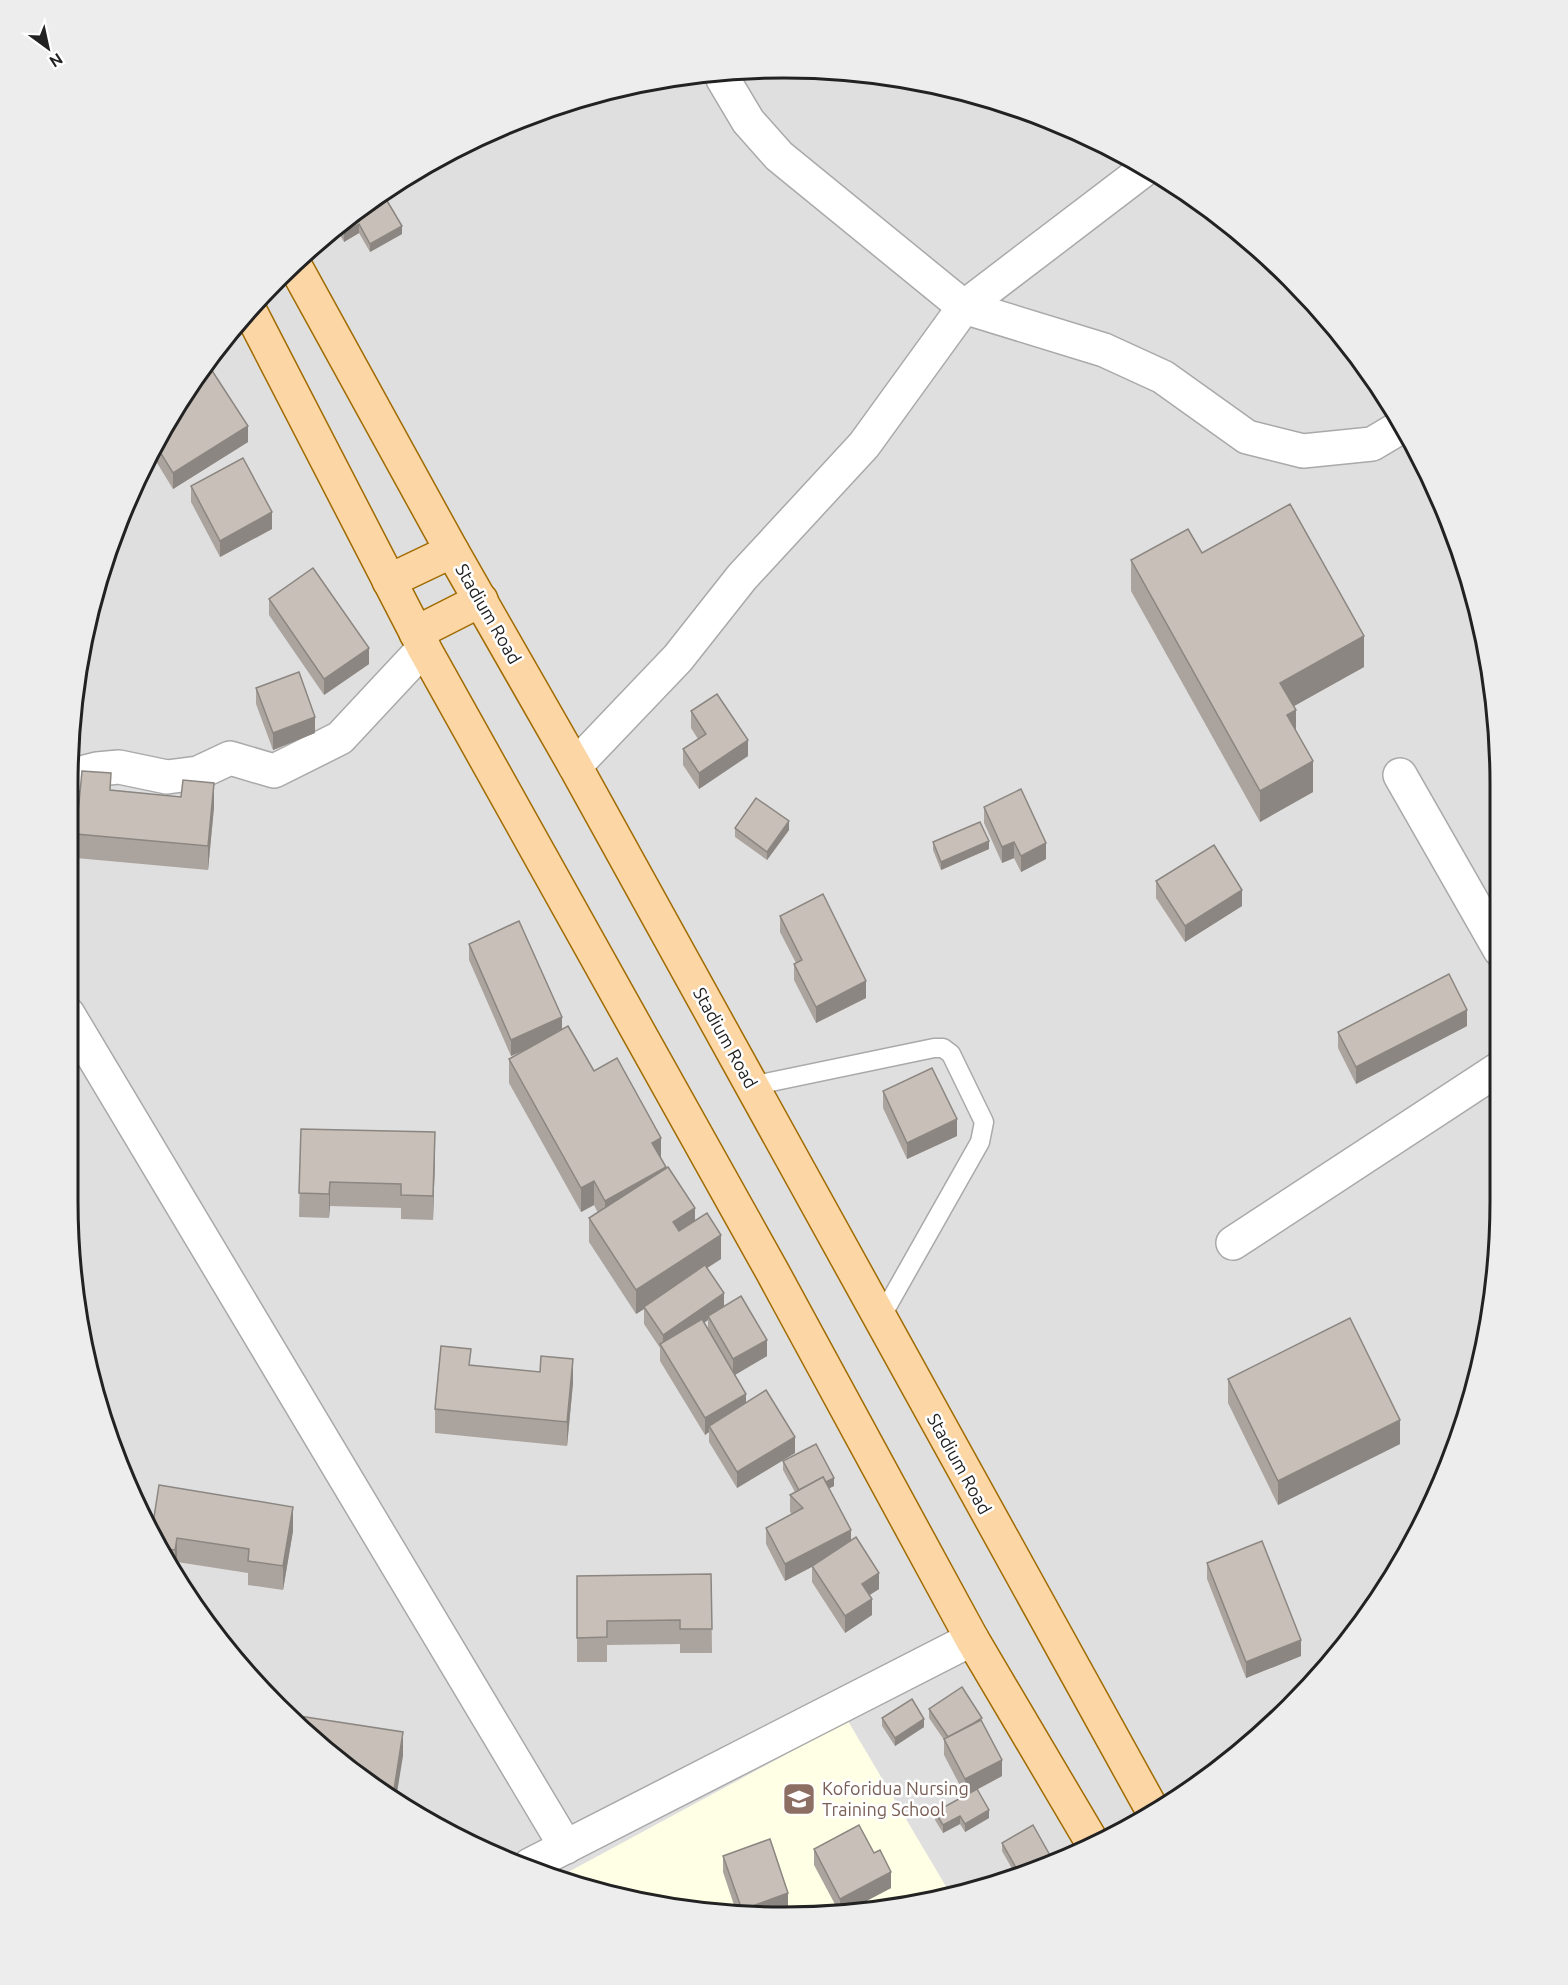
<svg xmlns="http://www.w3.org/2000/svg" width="1568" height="1985" font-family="Ubuntu,sans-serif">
<rect width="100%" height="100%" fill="#f2efe9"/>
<polygon fill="#e0dfdf" points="831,69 969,92 1101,141 1220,215 1322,311 1404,425 1463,554 1499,737 1500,1201 1487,1340 1446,1475 1380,1599 1257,1739 1143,1821 970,1893 784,1917 599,1893 426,1822 278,1708 164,1560 92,1387 68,1201 69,737 106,553 163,426 216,348 311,246 425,164 553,106 690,74"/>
<polygon fill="#ffffe5" points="848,1721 951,1895 784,1917 599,1893 559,1877"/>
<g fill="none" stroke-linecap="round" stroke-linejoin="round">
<g stroke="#a9a9a9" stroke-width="21">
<polyline id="lane" points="751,1086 934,1048 943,1048 951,1054 984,1122 980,1142 880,1319"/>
</g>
<g stroke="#a9a9a9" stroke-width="36">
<g id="street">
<polyline points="721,73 723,79 748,121 779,156 964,307 1145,169"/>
<polyline points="575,766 678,658 742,577 864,445 964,307 1104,350 1163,377 1247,437 1303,451 1372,444 1404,425"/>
<polyline points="1400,775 1500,950"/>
<polyline points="69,776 97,769 119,767 167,777 198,773 230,758 274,771 340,738 424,648"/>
<polyline points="68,1014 566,1847"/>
<polyline points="1233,1243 1500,1068"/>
<polyline points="530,1865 972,1639"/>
</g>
</g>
<g stroke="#a06b00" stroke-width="36">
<g id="primary">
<polyline points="294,264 452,551 575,766 1154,1813"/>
<polyline points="250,311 424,648 772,1271 972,1639 1092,1842"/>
<polyline points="389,581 452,551"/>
<polyline points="416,633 481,600"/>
</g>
</g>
<use href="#lane" stroke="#fff" stroke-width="18"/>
<use href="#street" stroke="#fff" stroke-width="33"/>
<use href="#primary" stroke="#fcd6a4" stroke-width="33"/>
</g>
<g fill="#aba49e" fill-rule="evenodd">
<polygon points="383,194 402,234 370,252 359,233 344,242 336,228"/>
<polygon points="163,426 248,442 173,489 151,453"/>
<polygon points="191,486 272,529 220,557 191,502"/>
<polygon points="1202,553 1364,667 1293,706 1296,730 1313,792 1260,822 1131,591 1131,560"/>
<polygon points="269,599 369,664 324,695 269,615"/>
<polygon points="256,688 315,733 273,750 256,704"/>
<polygon points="691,711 748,756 699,789 683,765 683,749 698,739 691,728"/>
<polygon points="111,790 181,797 214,807 208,870 76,858 76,834"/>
<polygon points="984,807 1046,859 1021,872 1014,858 1002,863 984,823"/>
<polygon points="735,828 789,830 767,860 735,837"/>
<polygon points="933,842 989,849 941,870 933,850"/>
<polygon points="1156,881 1242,906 1185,942 1156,898"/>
<polygon points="780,916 866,998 816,1023 794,980 794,964 796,963 780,932"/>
<path d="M469 944 562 1030 661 1158 695 1221 721 1259 707 1268 724 1306 767 1356 735 1375 746 1403 795 1453 737 1488 709 1442V1432L705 1435 660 1361V1348L644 1324V1309L636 1314 589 1242V1218L598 1213 594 1205 581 1212 509 1083V1059L525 1050 511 1056 469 960ZM708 1320V1329L704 1323Z"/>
<polygon points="1467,1026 1356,1084 1338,1048 1338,1032"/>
<polygon points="883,1091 957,1136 907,1159 883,1108"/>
<polygon points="301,1129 435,1156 433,1220 401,1219 401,1208 330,1206 329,1218 299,1217"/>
<polygon points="471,1366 573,1383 567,1446 435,1433 435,1409"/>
<polygon points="1228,1379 1400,1444 1278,1505 1228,1403"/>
<polygon points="783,1461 834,1486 829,1488 851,1540 879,1589 869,1595 872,1615 845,1633 812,1582 812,1567 785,1581 766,1544 766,1528 792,1514 790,1512 790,1495 795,1492 783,1470"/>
<polygon points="152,1530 293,1531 283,1590 248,1585 248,1573 177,1562 175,1574 164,1560"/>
<polygon points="1207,1563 1301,1656 1246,1678 1207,1579"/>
<polygon points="711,1574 712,1653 680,1653 680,1644 607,1645 607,1662 577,1662 577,1576"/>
<polygon points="929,1709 982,1722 1002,1776 978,1789 989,1818 965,1832 960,1824 943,1833 935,1820 935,1812 965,1795 944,1755 944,1740 929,1718"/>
<polygon points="882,1718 924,1727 895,1746 882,1726"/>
<polygon points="1002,1843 1052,1859 1015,1874 1002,1851"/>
<polygon points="814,1849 874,1853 891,1888 853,1908 838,1910 814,1865"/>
<polygon points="723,1856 788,1910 771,1916 736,1911 723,1872"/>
</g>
<g fill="#8b8681">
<polygon points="359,224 359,233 344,242 344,233"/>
<polygon points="402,226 402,234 370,252 370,244"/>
<polygon points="248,426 248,442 173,489 173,473"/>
<polygon points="272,512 272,529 220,557 220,541"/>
<polygon points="1364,636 1364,667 1280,714 1280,683"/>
<polygon points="369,648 369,664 324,695 324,679"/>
<polygon points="1296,710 1296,741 1287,715"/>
<polygon points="315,717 315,733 273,750 273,733"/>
<polygon points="748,740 748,756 699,789 699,773"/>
<polygon points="1313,761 1313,792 1260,822 1260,791"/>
<polygon points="214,783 214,807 208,870 208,846"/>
<polygon points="789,821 789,830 767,860 767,852"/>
<polygon points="989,841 989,849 941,870 941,862"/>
<polygon points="1014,842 1014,858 1002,863 1002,847"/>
<polygon points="1046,843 1046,859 1021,872 1021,856"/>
<polygon points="1242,890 1242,906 1185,942 1185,926"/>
<polygon points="866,981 866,998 816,1023 816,1007"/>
<polygon points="1467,1010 1467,1026 1356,1084 1356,1067"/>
<polygon points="562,1017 562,1034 511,1056 511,1040"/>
<polygon points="957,1119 957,1136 907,1159 907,1143"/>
<polygon points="435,1132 435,1156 433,1220 433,1196"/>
<polygon points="661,1138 661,1162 652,1143"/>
<polygon points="666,1167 666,1191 605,1225 605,1201"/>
<polygon points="594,1181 594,1205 581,1212 581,1188"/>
<polygon points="330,1182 330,1206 329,1218 329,1194"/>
<polygon points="695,1208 695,1232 673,1246 673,1222"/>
<polygon points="721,1235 721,1259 645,1308 644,1307 644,1309 636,1314 636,1290"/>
<polygon points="724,1293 724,1309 708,1316 708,1320 664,1351 663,1349 663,1335"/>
<polygon points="767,1340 767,1356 733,1376 733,1359"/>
<polygon points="573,1359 573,1383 567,1446 567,1422"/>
<polygon points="746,1394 746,1410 709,1426 709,1432 705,1435 705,1418"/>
<polygon points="1400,1420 1400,1444 1278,1505 1278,1481"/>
<polygon points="795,1437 795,1453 737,1488 737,1472"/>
<polygon points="834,1478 834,1486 801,1503 801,1495"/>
<polygon points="293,1507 293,1531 283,1590 283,1566"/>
<polygon points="851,1530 851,1546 785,1581 785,1564"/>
<polygon points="177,1538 177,1562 175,1574 175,1550"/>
<polygon points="879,1573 879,1589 862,1600 862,1584"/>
<polygon points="872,1599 872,1615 845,1633 845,1616"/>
<polygon points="1301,1640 1301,1656 1246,1678 1246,1662"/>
<polygon points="924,1719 924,1727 895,1746 895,1738"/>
<polygon points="403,1732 403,1756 396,1799 393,1796"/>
<polygon points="1002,1760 1002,1776 965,1796 965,1779"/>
<polygon points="989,1810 989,1818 965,1832 965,1824"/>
<polygon points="960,1816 960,1824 943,1833 943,1825"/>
<polygon points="891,1872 891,1888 853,1908 840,1910 840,1899"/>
<polygon points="788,1893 788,1910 771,1916 742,1912 742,1910"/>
</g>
<g fill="#c7bfb8" stroke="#8b8681" stroke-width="1.5">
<polygon points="383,194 402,226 370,244 359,224 344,233 339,226"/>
<polygon points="209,366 248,426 173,473 155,444 163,426 200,371"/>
<polygon points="243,458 272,512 220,541 191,486"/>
<polygon points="1290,504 1364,636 1280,683 1296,710 1287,715 1313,761 1260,791 1131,560 1188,529 1202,553"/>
<polygon points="313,568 369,648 324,679 269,599"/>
<polygon points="299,672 315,717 273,733 256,688"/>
<polygon points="717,694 748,740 699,773 683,749 706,734 691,711"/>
<polygon points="82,771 111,773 110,790 181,797 183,780 214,783 208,846 76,834"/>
<polygon points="1021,789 1046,843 1021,856 1014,842 1002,847 984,807"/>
<polygon points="756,798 789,821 767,852 735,828"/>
<polygon points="980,822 989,841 941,862 933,842"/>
<polygon points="1214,845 1242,890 1185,926 1156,881"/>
<polygon points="823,894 866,981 816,1007 794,964 802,960 780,916"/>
<polygon points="519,921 562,1017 511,1040 469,944"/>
<polygon points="1449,974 1467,1010 1356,1067 1338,1032"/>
<polygon points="568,1026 594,1071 617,1058 661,1138 652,1143 666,1167 605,1201 594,1181 581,1188 509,1059"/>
<polygon points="932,1068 957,1119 907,1143 883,1091"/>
<polygon points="301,1129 435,1132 433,1196 401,1195 401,1184 330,1182 329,1194 299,1193"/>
<polygon points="668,1167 695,1208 673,1222 679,1231 707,1213 721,1235 636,1290 589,1218"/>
<polygon points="705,1265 724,1293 663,1335 644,1307"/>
<polygon points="741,1296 767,1340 733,1359 708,1316"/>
<polygon points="1350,1318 1400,1420 1278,1481 1228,1379"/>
<polygon points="702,1319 746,1394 705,1418 660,1344"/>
<polygon points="441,1346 471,1349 469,1365 540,1372 541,1356 573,1359 567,1422 435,1409"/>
<polygon points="766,1390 795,1437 737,1472 709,1426"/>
<polygon points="816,1444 834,1478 826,1482 823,1477 799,1490 783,1461"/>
<polygon points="823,1477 851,1530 785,1564 766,1528 803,1508 790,1495"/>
<polygon points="159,1485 293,1507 283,1566 248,1561 249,1549 177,1538 175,1550 159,1548 152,1530"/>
<polygon points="856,1537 879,1573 862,1584 872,1599 845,1616 812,1566"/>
<polygon points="1262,1541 1301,1640 1246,1662 1207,1563"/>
<polygon points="711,1574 712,1629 680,1629 680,1620 607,1621 607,1637 577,1638 577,1576"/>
<polygon points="962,1687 982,1718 974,1723 948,1737 929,1709"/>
<polygon points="912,1699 924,1719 895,1738 882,1718"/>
<polygon points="286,1714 403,1732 393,1796 392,1795"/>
<polygon points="981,1720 1002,1760 965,1779 944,1739"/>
<polygon points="977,1789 989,1810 965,1824 960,1816 943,1825 935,1812"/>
<polygon points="859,1825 874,1853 880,1850 891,1872 840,1899 814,1849"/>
<polygon points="1033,1825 1052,1859 1019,1873 1002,1843"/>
<polygon points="770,1839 788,1893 742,1910 723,1856"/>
</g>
<defs>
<g id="school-square" transform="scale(1.725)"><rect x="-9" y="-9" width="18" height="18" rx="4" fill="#8d6e63" stroke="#fff"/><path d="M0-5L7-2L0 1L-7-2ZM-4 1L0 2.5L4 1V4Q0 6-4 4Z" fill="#fff"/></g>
</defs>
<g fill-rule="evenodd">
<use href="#school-square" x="799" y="1799"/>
</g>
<g text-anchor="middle" stroke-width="5" stroke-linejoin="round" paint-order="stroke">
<g font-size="18" fill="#222" stroke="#fff">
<text transform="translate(488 614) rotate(60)" y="6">Stadium Road</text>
<text transform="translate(725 1038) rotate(61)" y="6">Stadium Road</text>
<text transform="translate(959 1464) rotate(61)" y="6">Stadium Road</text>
</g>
<g font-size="18" fill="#785e54" stroke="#fff" text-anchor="start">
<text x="822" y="1795">Koforidua Nursing<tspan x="822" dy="21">Training School</tspan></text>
</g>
</g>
<path d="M0 0H1568V1985H0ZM784 78H784A706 706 0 0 1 1490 784V1201A706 706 0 0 1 784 1907H784A706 706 0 0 1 78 1201V784A706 706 0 0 1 784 78Z" fill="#ededed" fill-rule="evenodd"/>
<path fill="none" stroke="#222" stroke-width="3" d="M784 78H784A706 706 0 0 1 1490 784V1201A706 706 0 0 1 784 1907H784A706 706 0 0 1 78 1201V784A706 706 0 0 1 784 78Z"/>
<g transform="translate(48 48) rotate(147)" stroke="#ffffff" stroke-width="4.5" paint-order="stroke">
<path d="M0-4.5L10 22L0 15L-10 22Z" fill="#222222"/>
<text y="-9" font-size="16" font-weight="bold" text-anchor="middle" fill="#222222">N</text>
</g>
</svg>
